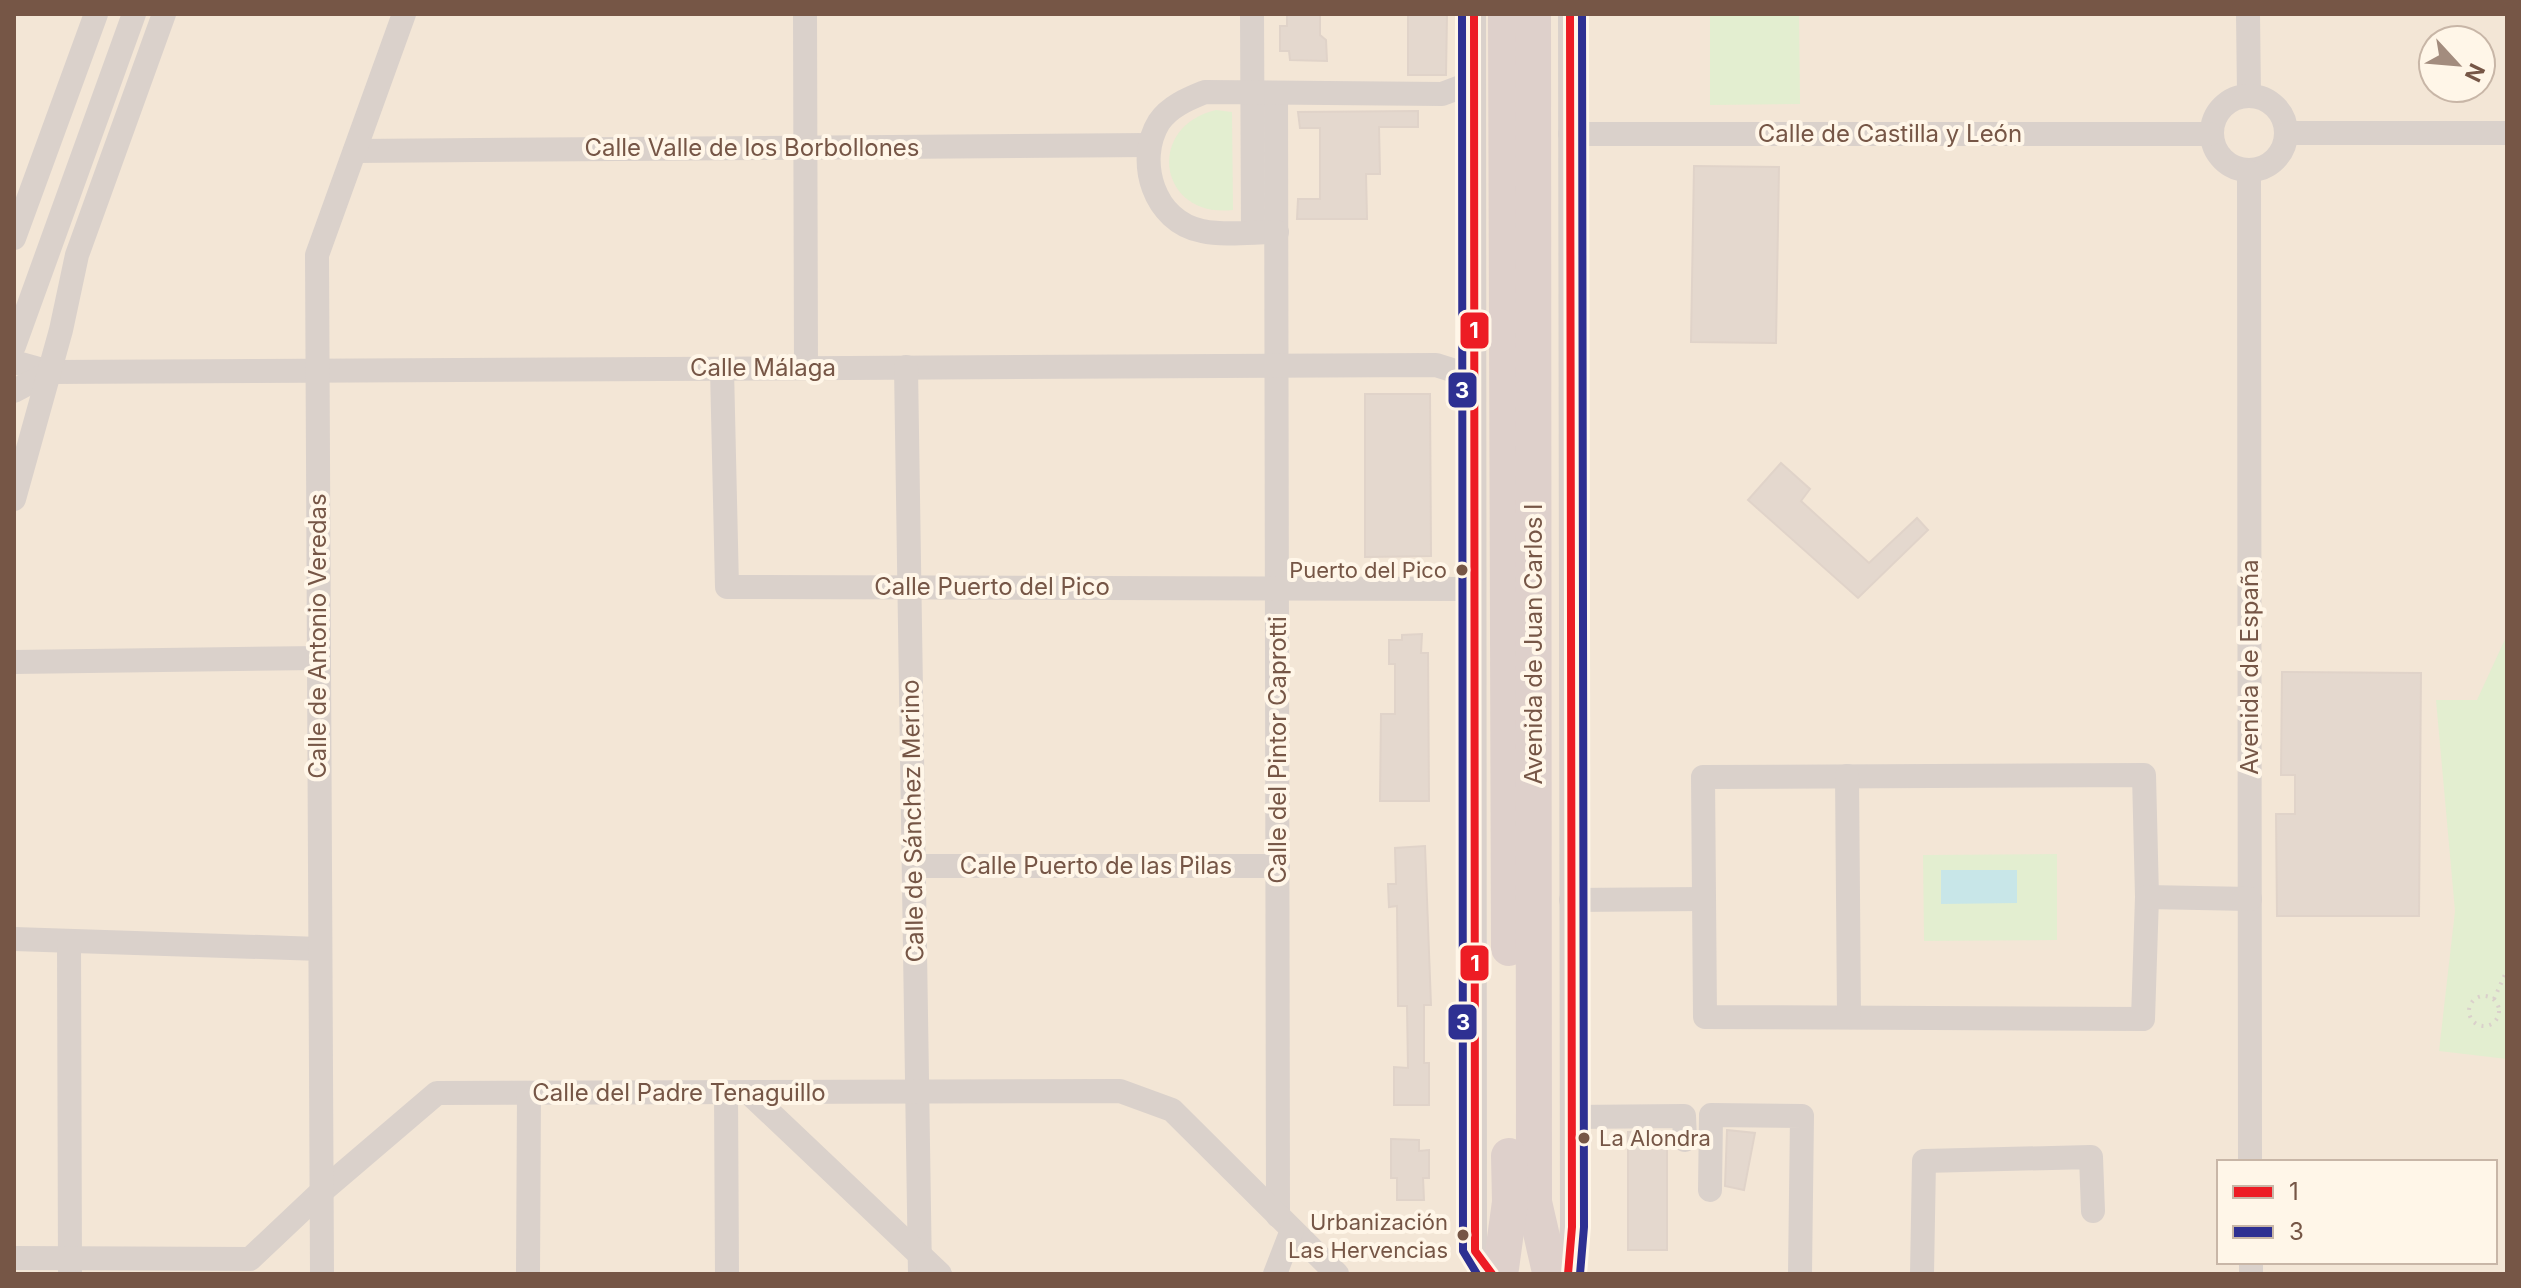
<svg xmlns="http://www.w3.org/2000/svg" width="2521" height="1288" font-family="Inter,sans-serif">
<rect width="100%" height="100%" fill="#f7f1e7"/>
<path fill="#f3e6d6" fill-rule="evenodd" d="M14 14H2507V1274H14ZM2433 40H2481V88H2433ZM2219 1162H2495V1262H2219Z"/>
<g fill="#e3eed0">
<polygon points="1710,14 1799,14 1800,104 1710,105"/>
<path d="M1216 110 1232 112 1233 210C1159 219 1144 127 1216 110Z"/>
<polygon points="2507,635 2507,1059 2439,1051 2455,911 2436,700 2477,700"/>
<polygon points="2057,854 2057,940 1924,941 1923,855"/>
</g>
<polygon fill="#c8e6e8" points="1941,870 2017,870 2017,903 1941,904"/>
<g fill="#e4d8ce" stroke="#e0d3c9" stroke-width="2">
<polygon points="1287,14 1320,14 1320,35 1326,40 1327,61 1290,60 1289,51 1280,51 1280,26 1287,26"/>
<polygon points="1408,14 1447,14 1446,75 1408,75"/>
<polygon points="1418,111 1418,127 1379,127 1380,174 1366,174 1367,219 1297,219 1298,199 1320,199 1320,128 1300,128 1298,112"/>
<polygon points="1694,166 1779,167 1776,343 1691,342"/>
<polygon points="1365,394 1430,394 1431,556 1365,557"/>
<polygon points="1781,463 1810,489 1801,501 1869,563 1917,518 1928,530 1858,598 1748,500"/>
<polygon points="1422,634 1421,653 1428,653 1429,801 1380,801 1381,714 1395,714 1395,664 1389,664 1389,640 1402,640 1402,635"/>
<polygon points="2282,672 2421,673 2419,916 2277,916 2276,814 2295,814 2295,775 2281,775"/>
<polygon points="1425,846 1431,1005 1424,1005 1424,1063 1429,1063 1429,1105 1394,1105 1394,1067 1408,1068 1407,1006 1398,1006 1397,906 1389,907 1388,884 1396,884 1395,848"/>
<polygon points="1727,1130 1755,1133 1744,1190 1725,1186"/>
<polygon points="1656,1131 1656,1145 1667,1145 1667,1250 1628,1250 1628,1132"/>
<polygon points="1391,1139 1419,1140 1419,1151 1429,1150 1429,1178 1423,1178 1424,1200 1397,1200 1397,1178 1391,1178"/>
</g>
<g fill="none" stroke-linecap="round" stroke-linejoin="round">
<g stroke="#dad0cb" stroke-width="4" stroke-dasharray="2 6" stroke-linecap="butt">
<circle cx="2484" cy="1011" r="15"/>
<polyline points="2494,999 2507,970"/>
</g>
<g stroke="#dad1cb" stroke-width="24">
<polyline points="805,14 806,368"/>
<polyline points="1252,14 1253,232"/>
<polyline points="1474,14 1475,1251 1493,1273"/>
<polyline points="2248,14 2249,94"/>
<polyline points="1276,93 1278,1216"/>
<circle cx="2249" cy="133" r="37"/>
<polyline points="2288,133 2507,133"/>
<polyline points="1570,134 2210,134"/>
<polyline points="355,151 1149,145"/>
<polyline points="2249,172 2250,1162"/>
<path d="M1277 232C1253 232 1225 236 1202 231 1154 222 1135 161 1159 122 1170 106 1188 99 1205 92L1442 94 1474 82"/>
<polyline points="14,238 96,14"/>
<polyline points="14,346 134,14"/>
<polyline points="14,362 50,372 1436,365 1474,377"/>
<polyline points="906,367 920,1274"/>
<polyline points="722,369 727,587 1474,589"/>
<polyline points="14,391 50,372"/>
<polyline points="14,499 61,330 77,255 164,14"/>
<polyline points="14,662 319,658"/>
<polygon points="2144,775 2147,897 2143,1019 1705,1017 1703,777"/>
<polyline points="1847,776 1849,1016"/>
<polyline points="914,866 1278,866"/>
<polyline points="2147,897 2250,899"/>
<polyline points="1571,900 1704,899"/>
<polyline points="14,939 320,949"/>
<polyline points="69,942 70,1271"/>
<polyline points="726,1093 727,1274"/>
<polyline points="749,1093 940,1274"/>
<polyline points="1572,1117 1684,1116 1685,1140"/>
<polyline points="1710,1190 1711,1115 1802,1116 1800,1274"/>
<polyline points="14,1258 250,1259 321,1192 437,1093 1120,1091 1172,1110 1337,1274"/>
<polyline points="2251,1262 2251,1274"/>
<polyline points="322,1274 317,255 404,14"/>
<polyline points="528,1274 529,1093"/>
<polyline points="1275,1274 1292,1230"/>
<polyline points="1568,1274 1572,1227 1570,14"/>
<polyline points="1922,1274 1924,1161 2091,1157 2093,1211"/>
</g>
<g stroke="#ded0cb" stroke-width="36">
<polyline points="1506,14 1509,948"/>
<polyline points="1533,14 1534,1202 1550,1272"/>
<polyline points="1501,1268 1510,1202 1509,1156"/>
</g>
<g stroke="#fff6e8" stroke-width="14">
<g id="bus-1">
<polyline points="1474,14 1475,1251 1492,1274"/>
<polyline points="1568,1274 1572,1227 1570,14"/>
</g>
</g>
<g stroke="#fff6e8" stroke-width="14">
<g id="bus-2">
<polyline points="1462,14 1463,1251 1477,1274"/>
<polyline points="1580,1274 1584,1227 1582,14"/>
</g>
</g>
<use href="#bus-1" stroke="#ed1c24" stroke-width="8"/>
<use href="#bus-2" stroke="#2e3092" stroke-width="8"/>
</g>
<g fill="#765646" stroke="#fff6e8" stroke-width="3">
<circle cx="1462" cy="570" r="7"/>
<circle cx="1584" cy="1138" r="7"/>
<circle cx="1463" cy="1235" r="7"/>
</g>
<g text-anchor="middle" stroke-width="8" stroke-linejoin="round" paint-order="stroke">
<g font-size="22" fill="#765646" stroke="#fff6e8" text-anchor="end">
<text x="1447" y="578">Puerto del Pico</text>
<text x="1599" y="1146" text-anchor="start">La Alondra</text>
<text x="1448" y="1230">Urbanización<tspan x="1448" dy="28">Las Hervencias</tspan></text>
</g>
<g font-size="24" fill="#765646" stroke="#fff6e8">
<text x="1890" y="142">Calle de Castilla y León</text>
<text x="752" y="156">Calle Valle de los Borbollones</text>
<text x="763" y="376">Calle Málaga</text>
<text x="992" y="595">Calle Puerto del Pico</text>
<text transform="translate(318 636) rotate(-90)" y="8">Calle de Antonio Veredas</text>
<text transform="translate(1534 644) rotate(-90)" y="8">Avenida de Juan Carlos I</text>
<text transform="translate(2250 667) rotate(-90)" y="8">Avenida de España</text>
<text transform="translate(1278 750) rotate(-90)" y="8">Calle del Pintor Caprotti</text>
<text transform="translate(913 821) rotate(-91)" y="8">Calle de Sánchez Merino</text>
<text x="1096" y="874">Calle Puerto de las Pilas</text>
<text x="679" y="1101">Calle del Padre Tenaguillo</text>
</g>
</g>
<g stroke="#fff6e8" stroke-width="3">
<rect x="1459" y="311" width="31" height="39" rx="8" fill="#ed1c24"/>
<rect x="1447" y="371" width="31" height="38" rx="8" fill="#2e3092"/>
<rect x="1459" y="944" width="31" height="38" rx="8" fill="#ed1c24"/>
<rect x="1447" y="1003" width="31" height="38" rx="8" fill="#2e3092"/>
</g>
<g font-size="22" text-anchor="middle" font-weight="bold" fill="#fff">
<text x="1474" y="338">1</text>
<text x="1462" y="398">3</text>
<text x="1475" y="971">1</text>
<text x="1463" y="1030">3</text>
</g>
<rect width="2521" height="1288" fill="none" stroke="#765646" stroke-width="32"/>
<rect x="2217" y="1160" width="280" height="104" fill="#fff6e8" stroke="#c8b6a7" stroke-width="2"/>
<rect x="2233" y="1186" width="40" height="12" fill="#ed1c24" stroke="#c8b6a7" stroke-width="2"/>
<text x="2289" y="1200" font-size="24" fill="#765646">1</text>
<rect x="2233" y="1226" width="40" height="12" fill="#2e3092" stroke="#c8b6a7" stroke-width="2"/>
<text x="2289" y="1240" font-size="24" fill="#765646">3</text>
<g transform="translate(2457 64) rotate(116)"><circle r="38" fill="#fff6e8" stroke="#c8b6a7" stroke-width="2"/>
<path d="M0-6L14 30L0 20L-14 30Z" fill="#a38c7e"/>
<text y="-12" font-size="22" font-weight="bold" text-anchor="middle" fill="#765646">N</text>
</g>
</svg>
